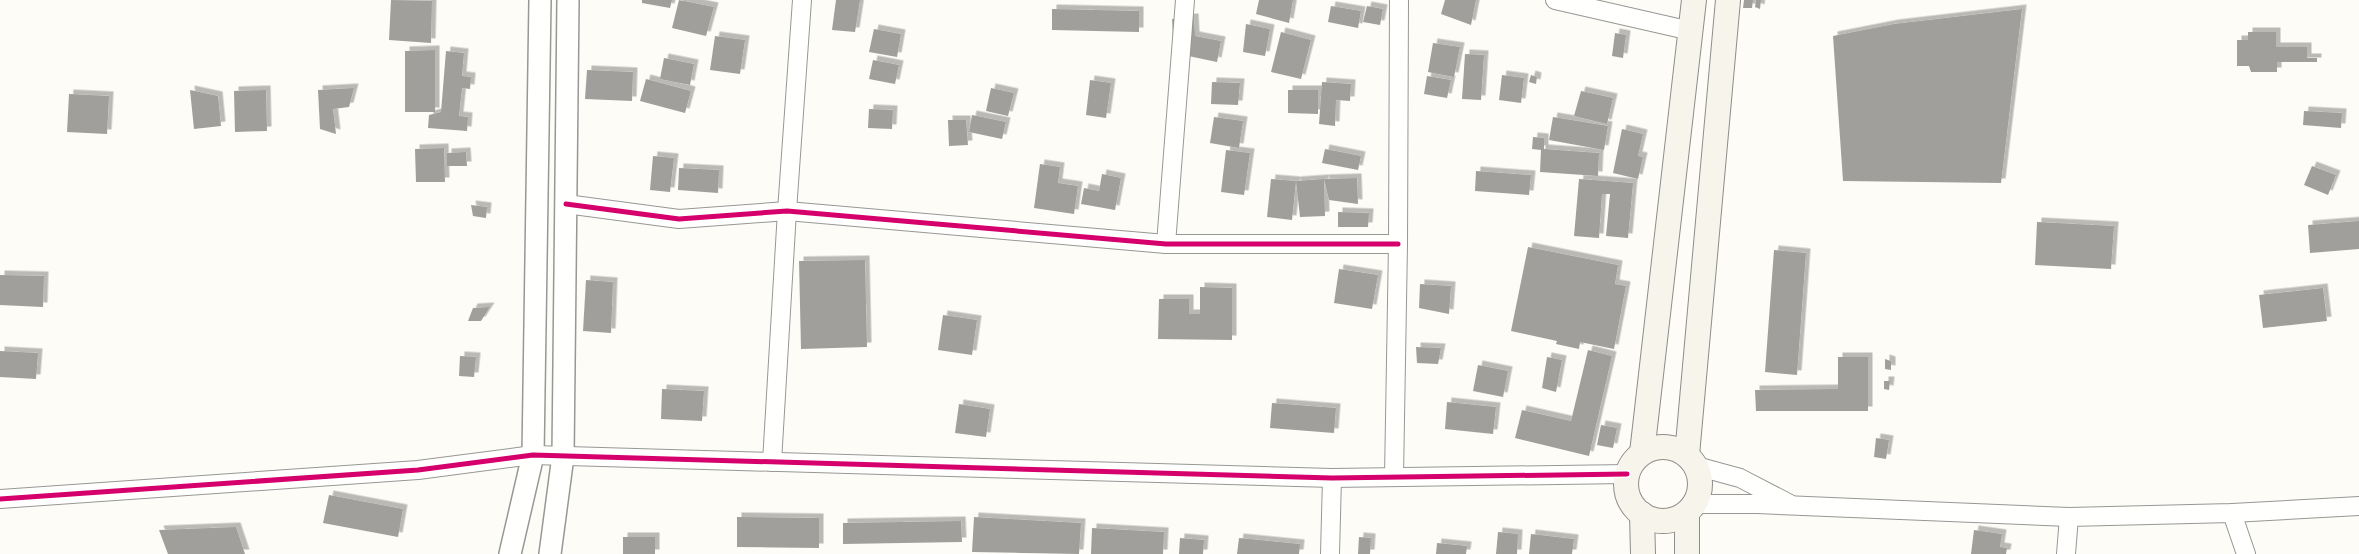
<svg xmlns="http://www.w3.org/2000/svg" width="2359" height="554" font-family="Bitter,serif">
<defs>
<filter id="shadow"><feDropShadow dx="4.5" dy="-4.5" stdDeviation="0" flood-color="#0004"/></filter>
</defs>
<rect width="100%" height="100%" fill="#fdfcf7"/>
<g fill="#a19f9c" filter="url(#shadow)">
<polygon points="391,0 432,1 431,43 389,40"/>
<polygon points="642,0 672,0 670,8 642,3"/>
<polygon points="679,0 714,7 706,36 672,28"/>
<polygon points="836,0 860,0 855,32 832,30"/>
<polygon points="1259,0 1293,0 1289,23 1256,14"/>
<polygon points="1445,0 1476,0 1471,25 1441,14"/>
<polygon points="1744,0 1753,0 1752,8 1743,8"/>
<polygon points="1756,0 1761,0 1760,9 1755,7"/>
<polygon points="1331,6 1361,11 1358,28 1328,22"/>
<polygon points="1367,6 1383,9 1380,25 1363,22"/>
<polygon points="1052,9 1139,11 1139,32 1052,30"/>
<polygon points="2022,9 2001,183 1843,181 1833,36 1894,24"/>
<polygon points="1194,18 1195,36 1221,41 1217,62 1174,53 1172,19"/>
<polygon points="1246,24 1270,29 1265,56 1243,52"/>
<polygon points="874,29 901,34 897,57 869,52"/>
<polygon points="1281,32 1311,40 1301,79 1271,72"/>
<polygon points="2248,32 2276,32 2276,47 2307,47 2307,58 2317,58 2317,62 2277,62 2277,72 2251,72 2249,66 2237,66 2237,40 2248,40"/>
<polygon points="1615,33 1626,35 1623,58 1612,56"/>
<polygon points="715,36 745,40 740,74 710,70"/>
<polygon points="1433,43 1460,47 1454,77 1428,72"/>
<polygon points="435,50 435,112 405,112 405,51"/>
<polygon points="446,51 464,53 462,76 471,77 470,89 462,88 459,116 468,117 467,131 428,128 429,115 441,112"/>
<polygon points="1465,54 1484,55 1481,100 1462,99"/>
<polygon points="664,58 694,64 690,85 660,79"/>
<polygon points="873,60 899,65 895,84 869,79"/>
<polygon points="587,70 633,72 632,101 585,99"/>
<polygon points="1502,75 1524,78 1521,103 1499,100"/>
<polygon points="1531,75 1537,77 1536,84 1529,82"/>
<polygon points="1427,76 1451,80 1447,98 1424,94"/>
<polygon points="646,79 691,91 685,113 640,101"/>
<polygon points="1090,80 1111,83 1106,118 1086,115"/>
<polygon points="1212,82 1240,83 1238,105 1211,104"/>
<polygon points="1322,82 1351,84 1350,101 1336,100 1335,126 1319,124"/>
<polygon points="354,88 349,107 333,109 336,134 320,129 318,90"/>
<polygon points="991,88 1014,93 1008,116 986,111"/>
<polygon points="190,90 218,96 221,126 194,129"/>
<polygon points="266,90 267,131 235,132 234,91"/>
<polygon points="1288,90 1318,90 1318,114 1288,113"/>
<polygon points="1581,91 1613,98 1607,124 1574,116"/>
<polygon points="69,94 109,96 107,134 67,132"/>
<polygon points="869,109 893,110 892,129 868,128"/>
<polygon points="2304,111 2342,113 2341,128 2303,125"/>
<polygon points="972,115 1006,122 1002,139 969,132"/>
<polygon points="1214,117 1243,121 1239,148 1210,143"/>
<polygon points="1553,117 1608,126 1604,150 1549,140"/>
<polygon points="948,120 966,120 968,145 949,146"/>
<polygon points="1622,129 1643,134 1638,156 1643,157 1638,179 1613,173"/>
<polygon points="1533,137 1544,138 1544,149 1599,153 1598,176 1540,172 1541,150 1532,149"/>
<polygon points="444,148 445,182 416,182 415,149"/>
<polygon points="1325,149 1361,156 1358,170 1322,163"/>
<polygon points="1226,150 1250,153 1244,195 1221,192"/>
<polygon points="466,152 467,166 447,166 447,153"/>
<polygon points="653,156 674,158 670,192 650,190"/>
<polygon points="1040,164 1060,167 1058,183 1078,186 1074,214 1034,208"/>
<polygon points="2312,166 2336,175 2328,195 2304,185"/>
<polygon points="679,168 719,170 718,193 678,190"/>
<polygon points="1476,171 1531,175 1529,195 1475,191"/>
<polygon points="1102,174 1121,178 1115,210 1081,204 1084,188 1099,191"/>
<polygon points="1357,178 1358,204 1329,200 1324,179 1325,216 1300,217 1296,181 1324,179"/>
<polygon points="1271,179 1296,181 1292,220 1267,217"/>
<polygon points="1579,179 1633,183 1628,238 1606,236 1610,194 1602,194 1599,238 1574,236"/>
<polygon points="471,205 487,207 486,218 473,216"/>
<polygon points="1338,212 1369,213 1368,227 1338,227"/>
<polygon points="2359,221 2359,249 2310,253 2308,225"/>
<polygon points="2037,222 2114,226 2111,269 2035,265"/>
<polygon points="1528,247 1618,265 1615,284 1626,286 1614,349 1580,342 1579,349 1556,344 1557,341 1511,331"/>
<polygon points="1774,250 1806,253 1797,375 1765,372"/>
<polygon points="865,260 867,347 801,349 799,261"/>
<polygon points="1339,269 1378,275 1372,309 1334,303"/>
<polygon points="0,275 44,276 43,307 0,305"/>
<polygon points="586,280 613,282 611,333 583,331"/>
<polygon points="1420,284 1451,286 1449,314 1419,308"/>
<polygon points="1200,287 1232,288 1232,340 1158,339 1159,299 1189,299 1189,314 1200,314"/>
<polygon points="2323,288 2327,321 2263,328 2259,295"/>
<polygon points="490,307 481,321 468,321 473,308"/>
<polygon points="943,315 977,320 972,355 938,350"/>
<polygon points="1416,347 1441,348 1438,364 1417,363"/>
<polygon points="1588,350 1612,356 1589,456 1515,438 1522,410 1571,421"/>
<polygon points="0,351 38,353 36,379 0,377"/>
<polygon points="460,356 476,357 474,377 459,376"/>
<polygon points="1547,357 1562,360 1556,392 1542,388"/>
<polygon points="1838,357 1868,357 1868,411 1756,411 1755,390 1838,389"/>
<polygon points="1885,359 1891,361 1891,370 1885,369"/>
<polygon points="1478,365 1508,371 1503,397 1473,391"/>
<polygon points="1884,381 1890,381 1889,390 1884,389"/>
<polygon points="662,389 704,391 702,421 661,419"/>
<polygon points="1447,402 1496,407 1493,434 1445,429"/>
<polygon points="1272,403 1336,408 1334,433 1270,428"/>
<polygon points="959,404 990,409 986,437 955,433"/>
<polygon points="1601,425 1617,428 1613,448 1597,445"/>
<polygon points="1876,438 1889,440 1886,459 1874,457"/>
<polygon points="329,495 403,509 398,537 323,523"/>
<polygon points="737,517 819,518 819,548 737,547"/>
<polygon points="974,517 1081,523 1079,554 972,552"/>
<polygon points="961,521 962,542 843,544 843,523"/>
<polygon points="236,527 245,554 168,554 159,530"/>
<polygon points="1092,528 1164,532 1163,554 1091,554"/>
<polygon points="1974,530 2002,534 2000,547 2007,548 2006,554 1971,554"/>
<polygon points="1498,532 1518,534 1517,554 1496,554"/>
<polygon points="1531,534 1574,539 1572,554 1529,554"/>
<rect x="623" y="537" width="32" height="17"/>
<polygon points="1359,537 1371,538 1370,554 1358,554"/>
<polygon points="1180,538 1204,540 1203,554 1179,554"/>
<polygon points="1239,538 1300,544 1299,554 1237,554"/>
<polygon points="1437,543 1467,546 1466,554 1436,554"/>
</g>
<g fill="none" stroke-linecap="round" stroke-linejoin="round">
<g stroke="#979795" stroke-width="20">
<g id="minor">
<polyline points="1555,0 1691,31"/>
<polyline points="566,204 679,219 787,211 1166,244 1398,244"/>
<polyline points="1166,244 1185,0"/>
<polyline points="772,462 787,211 802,0"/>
<polyline points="1696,466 1740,478 1790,504"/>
<polyline points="1394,477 1398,244 1399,0"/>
<polyline points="0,499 418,470 533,455 1332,478 1627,474"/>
<polyline points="1695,504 1757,504 2069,517 2232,513 2359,506"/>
<polyline points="2232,513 2246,554"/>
<polyline points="1330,554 1332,478"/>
<polyline points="2066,554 2069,517"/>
</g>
</g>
<g stroke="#979795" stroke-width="24">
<g id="tertiary">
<polyline points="510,554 533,455 540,0"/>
<polyline points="550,554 563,456 568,0"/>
</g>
</g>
<g stroke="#8e8d8b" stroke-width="26">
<g id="secondary">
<circle cx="1663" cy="484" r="37"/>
<polyline points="1642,453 1694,0"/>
<polyline points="1687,455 1728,0"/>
<polyline points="1687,513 1687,554"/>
<polyline points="1642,514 1643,554"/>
</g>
</g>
<use href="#minor" stroke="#fffffe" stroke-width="18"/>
<use href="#tertiary" stroke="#fffffe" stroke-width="21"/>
<use href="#secondary" stroke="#f6f4eb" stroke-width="24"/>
<g stroke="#fff" stroke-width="8">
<g id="cycleway">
<polyline points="566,204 679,219 787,211 1166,244 1398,244"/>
<polyline points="0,499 418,470 533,455 1332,478 1627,474"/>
</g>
</g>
<use href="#cycleway" stroke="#d6006c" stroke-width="5"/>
</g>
</svg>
